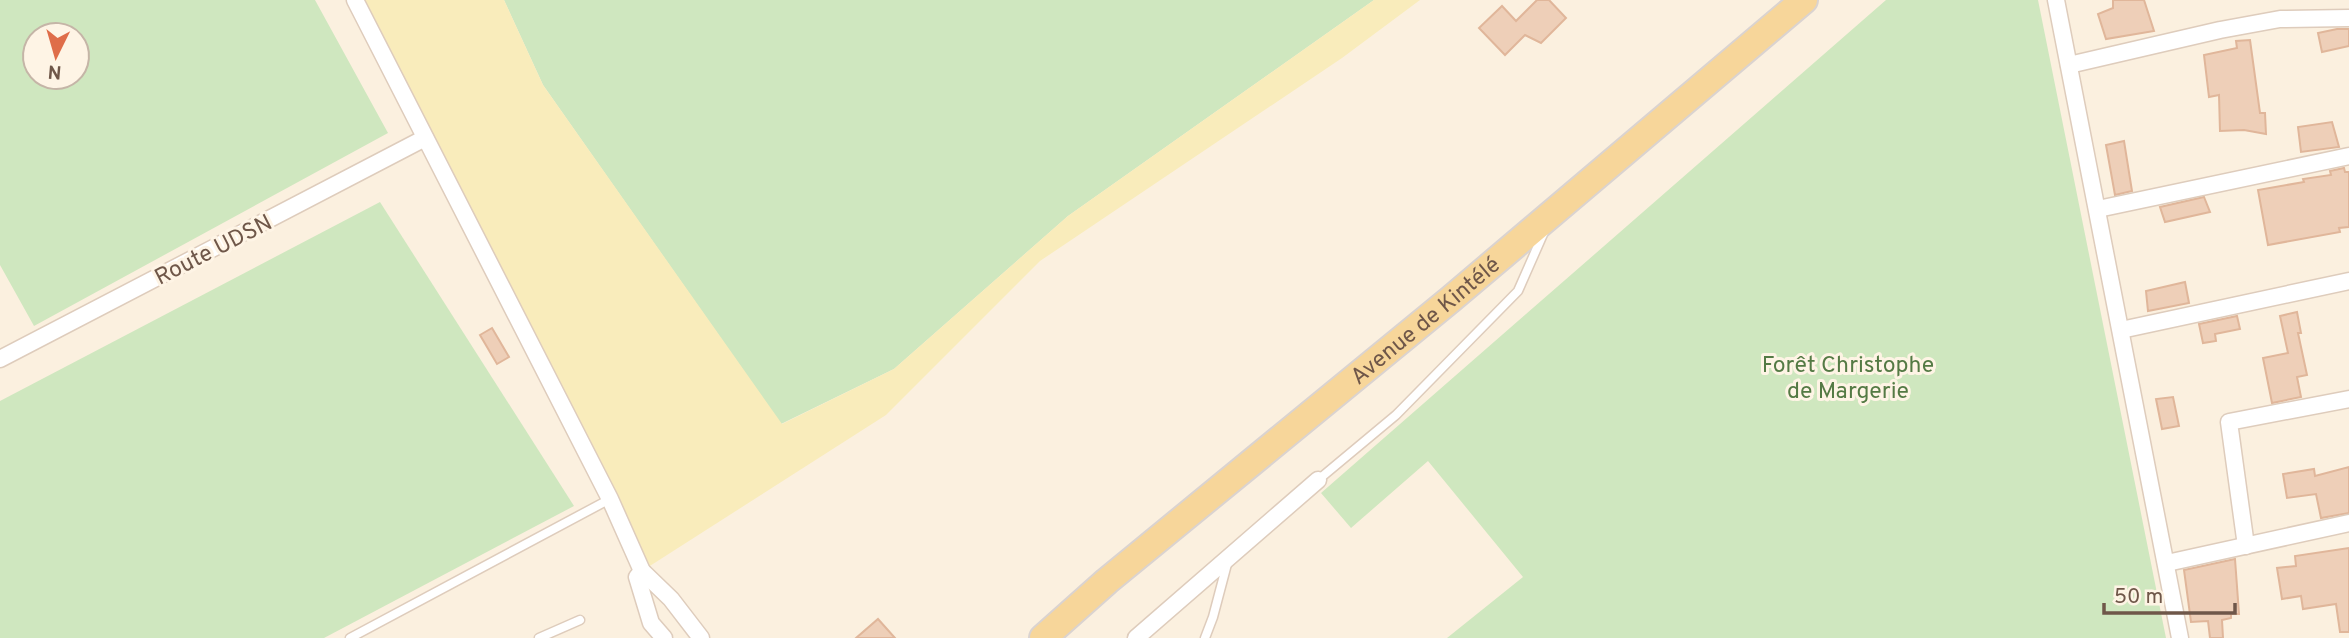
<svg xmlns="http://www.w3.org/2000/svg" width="2349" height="638" font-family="Overpass,sans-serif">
<rect width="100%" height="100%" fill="#fbf0df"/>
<g fill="#cfe7bf" fill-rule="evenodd">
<path d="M0 0H315L388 133 34 326 0 265ZM35 35H77V77H35Z"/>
<polygon points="504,0 1374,0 1068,216 894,369 781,424 543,85"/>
<polygon points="1886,0 2038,0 2166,638 1447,638 1523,577 1428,461 1351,528 1321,493"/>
<polygon points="380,202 574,506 324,638 0,638 0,401"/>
</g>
<polygon fill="#f9ecbb" points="362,0 504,0 543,85 782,424 894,369 1068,216 1374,0 1420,0 1342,58 1040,261 886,415 642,571"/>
<g fill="#eecfb8" stroke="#e0b69a" stroke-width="2">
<polygon points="1537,0 1549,0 1566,18 1541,43 1525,35 1505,55 1479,28 1502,6 1516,21"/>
<polygon points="2113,0 2144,0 2154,31 2106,39 2098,14 2113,8"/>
<polygon points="2337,29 2349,29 2349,46 2322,52 2318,33"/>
<polygon points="2250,40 2260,113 2265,113 2266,134 2244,130 2220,131 2219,95 2209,97 2204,55 2237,48 2236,41"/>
<polygon points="2332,122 2339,147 2301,152 2298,127"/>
<polygon points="2124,141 2132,191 2115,195 2106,145"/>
<polygon points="2344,168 2345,172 2349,172 2349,227 2339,228 2340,232 2268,245 2258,190 2304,182 2303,179 2331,175 2330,171"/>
<polygon points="2204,197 2210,212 2165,222 2160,207"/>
<polygon points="2185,282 2189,303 2148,311 2146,291"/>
<polygon points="2297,312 2301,333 2298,333 2307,375 2297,377 2301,397 2272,403 2263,358 2288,353 2280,316"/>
<polygon points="2237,316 2240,329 2215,334 2216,341 2203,343 2199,324"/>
<polygon points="492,328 509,357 497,364 480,335"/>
<polygon points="2173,397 2179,426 2162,429 2156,399"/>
<polygon points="2349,467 2349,513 2321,518 2316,494 2287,498 2283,474 2314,469 2315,476"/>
<polygon points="2349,548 2349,632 2340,632 2336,604 2303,609 2301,596 2282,599 2277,568 2296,566 2295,556"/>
<polygon points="2235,559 2239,614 2231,614 2231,618 2222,620 2223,638 2210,638 2208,621 2191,622 2184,570"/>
<polygon points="878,619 895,638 856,638"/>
</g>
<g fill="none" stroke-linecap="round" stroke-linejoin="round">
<g stroke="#deccbc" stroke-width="11">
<g id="service">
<polyline points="1318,480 1396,415 1518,291 1544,232"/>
<polyline points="350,638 610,499"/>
<polyline points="539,638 580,620"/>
<polyline points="1205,638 1213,617 1227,564"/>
</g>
</g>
<g stroke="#deccbc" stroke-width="19">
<g id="minor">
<polyline points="355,0 610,499 642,571 671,599 701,638"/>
<polyline points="2056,0 2180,638"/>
<polyline points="2069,65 2220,30 2280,19 2349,18"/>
<polyline points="2098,209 2349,156"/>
<polyline points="2121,330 2349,281"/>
<polyline points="0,359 425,138"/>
<polyline points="2246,546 2229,422 2349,399"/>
<polyline points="2167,563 2349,523"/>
<polyline points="642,571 637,577 651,623 664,638"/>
<polyline points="1136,638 1318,480"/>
</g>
</g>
<g stroke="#dad3d0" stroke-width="30">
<g id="primary">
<path id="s1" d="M1043 638 1107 581 1451 299 1804 0"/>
</g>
</g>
<use href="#service" stroke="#fff" stroke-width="8"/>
<use href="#minor" stroke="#fff" stroke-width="16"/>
<use href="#primary" stroke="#f7d69a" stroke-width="26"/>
</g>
<g text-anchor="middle" stroke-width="6" stroke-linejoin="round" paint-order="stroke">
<g font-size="23" fill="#6f5749" stroke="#fef4e5">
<text transform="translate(213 249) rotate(-27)" y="8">Route UDSN</text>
<text dy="8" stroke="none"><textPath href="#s1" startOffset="497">Avenue de Kintélé</textPath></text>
</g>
<g font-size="23" fill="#547a44" stroke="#fef4e5">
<text x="1848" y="372">Forêt Christophe<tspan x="1848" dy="26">de Margerie</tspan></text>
</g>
</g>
<g transform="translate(56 56) rotate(185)"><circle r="33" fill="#fef4e5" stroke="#c5b5a7" stroke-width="2"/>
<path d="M0-5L12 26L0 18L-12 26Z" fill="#df6d49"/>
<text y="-10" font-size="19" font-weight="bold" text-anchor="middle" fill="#6f5749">N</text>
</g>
<path d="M2104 603v10h131v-10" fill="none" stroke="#6f5749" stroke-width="3.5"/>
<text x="2114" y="603" font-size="21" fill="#6f5749" stroke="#fef4e5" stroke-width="5" paint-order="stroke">50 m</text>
</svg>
